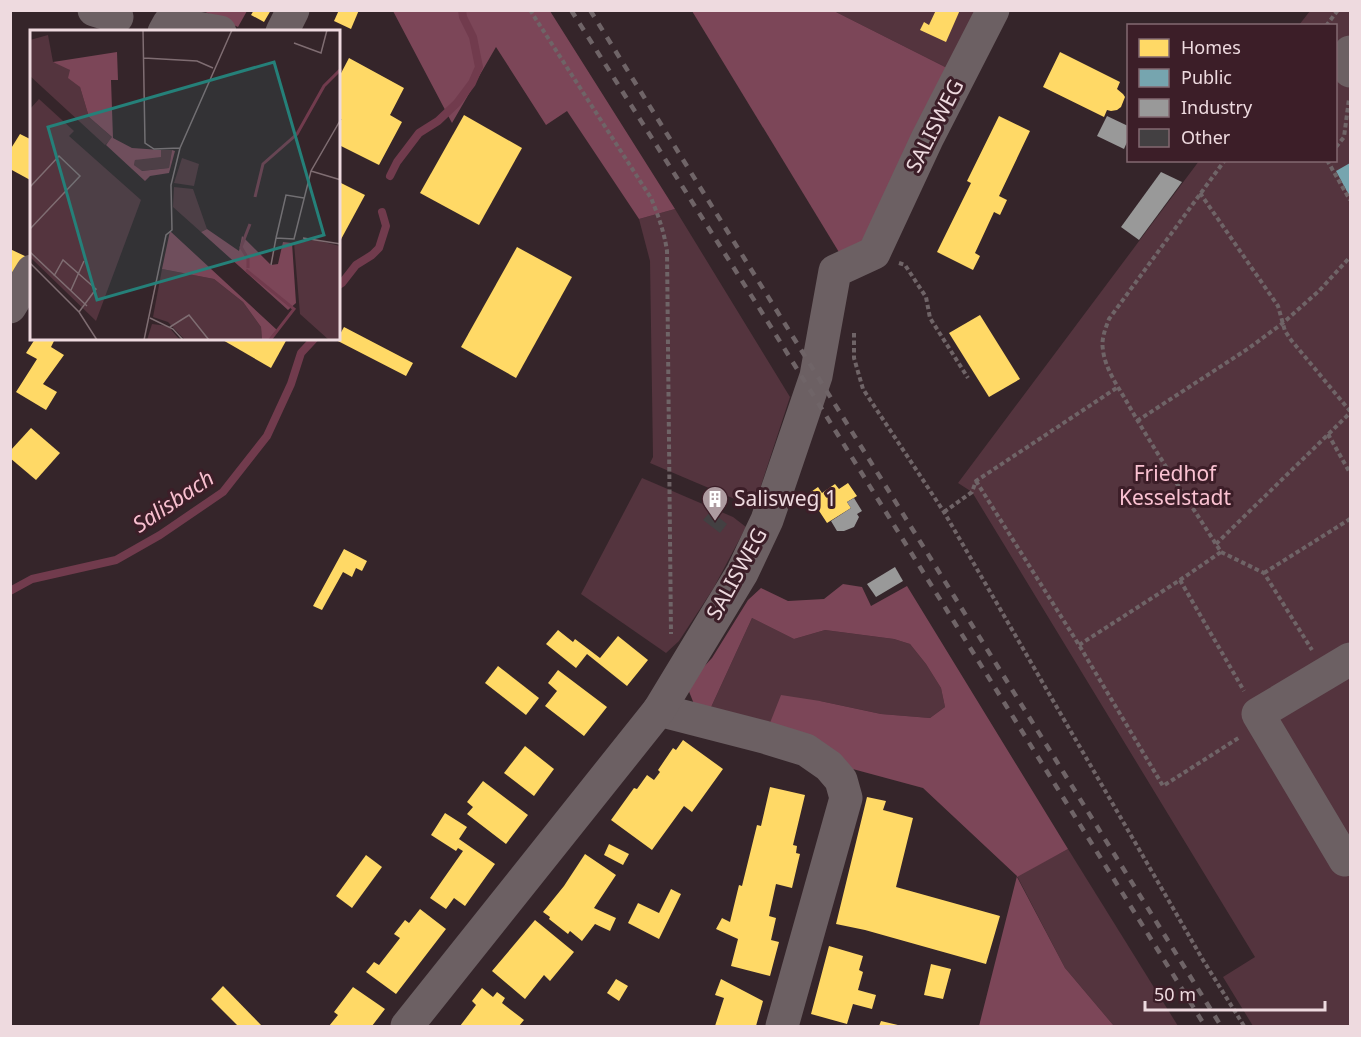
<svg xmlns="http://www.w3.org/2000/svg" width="1361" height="1037" font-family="'Noto Sans',sans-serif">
<rect width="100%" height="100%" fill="#35252a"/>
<g fill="#54343e">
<polygon points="834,11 983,11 953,71"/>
<polygon points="1310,11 1350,11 1350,1026 1253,1026 1223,977 1255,957 972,492 958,483 1199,161 1336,160 1336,26 1299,25"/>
<polygon points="675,209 790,397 755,504 737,500 650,463 653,457 650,261 639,219"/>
<polygon points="642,478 733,517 746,527 713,589 679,641 666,653 581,594"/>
<polygon points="752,618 794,639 825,630 894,639 910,644 926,664 941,688 945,707 930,718 881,714 820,701 766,733 707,716"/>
<polygon points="1068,849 1178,1026 1114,1026 1065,968 1017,876"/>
</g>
<g fill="#7c4658">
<polygon points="203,11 247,11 238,27"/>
<polygon points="393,11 550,11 675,209 639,219 567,111 546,125 496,47 452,123"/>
<polygon points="692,11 834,11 953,71 848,267"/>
<polygon points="843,584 862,587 871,606 907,586 1068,849 1017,877 1065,968 1114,1026 979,1026 1017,876 923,788 849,768 766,733 781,695 820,701 881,714 930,718 945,707 941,688 926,664 910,644 894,639 825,630 794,639 752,618 707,716 694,704 688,689 697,674 712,658 748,600 761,588 788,601 824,599"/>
</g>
<g fill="#ffd966">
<polygon points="254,10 271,10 264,22 251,15"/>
<polygon points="339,10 359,10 351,29 334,21"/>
<polygon points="936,10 960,10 946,42 920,30 924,22 929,25"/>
<polygon points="1060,52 1120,82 1117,89 1123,94 1125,97 1121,107 1117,110 1111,111 1107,110 1104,117 1043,87"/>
<polygon points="349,58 404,88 390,115 402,122 379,165 339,145 339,77"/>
<polygon points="464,115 522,148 479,225 420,193"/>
<polygon points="999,116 1030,131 999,196 1007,200 1000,215 994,212 975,253 980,256 973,270 937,252 971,183 967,181"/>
<polygon points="20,134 32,140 32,181 10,169 10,150"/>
<polygon points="339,182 365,195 339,243"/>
<polygon points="517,247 572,277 516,378 461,347"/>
<polygon points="10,249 27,257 10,279"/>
<polygon points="980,315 1020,379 989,397 949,333"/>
<polygon points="344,327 413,363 406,376 334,339 339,339 339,336"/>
<polygon points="35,339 55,339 51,347 64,355 43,384 57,392 46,410 16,392 37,359 26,353"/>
<polygon points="221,339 287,339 271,368"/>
<polygon points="31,428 60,453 36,480 10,458 10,451"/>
<polygon points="848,483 857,496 847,502 851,508 827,523 808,494 818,487 822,493 835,484 839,489"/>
<polygon points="344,549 367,561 362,571 356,568 352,577 343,572 322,610 313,606"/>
<polygon points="558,630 573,642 575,639 600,658 618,636 648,660 627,686 587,654 576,668 546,644"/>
<polygon points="498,666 539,698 526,715 485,683"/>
<polygon points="558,670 607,707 584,736 545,706 557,691 548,683"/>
<polygon points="683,740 723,769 692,812 684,806 652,850 611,820 634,788 637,789 647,775 654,780 660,772 658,770 673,748 676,750"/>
<polygon points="525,746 554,769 534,796 504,773"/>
<polygon points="483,781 528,815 506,844 467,814 473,807 467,802"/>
<polygon points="770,787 805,795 793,845 797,846 796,853 800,854 792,888 776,884 769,916 776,918 771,940 779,942 770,976 731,966 738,939 716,929 722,918 730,922 739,885 742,886 757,825 761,826"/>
<polygon points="867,797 886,801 883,810 913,818 896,887 1000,916 986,964 865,930 836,924"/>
<polygon points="445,813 467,827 459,839 495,864 465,906 454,898 446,909 430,898 463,851 458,848 456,851 431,835"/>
<polygon points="609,844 629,854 623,865 604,855"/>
<polygon points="585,854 616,875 594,908 616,918 610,931 595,924 582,941 570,931 568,934 549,919 550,917 543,912 564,886"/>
<polygon points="366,855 382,867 352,908 336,896"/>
<polygon points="671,889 681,894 659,939 628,923 638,903 659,913"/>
<polygon points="420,909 446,929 396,994 366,972 374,962 379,965 400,938 394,934 405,920 409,923"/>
<polygon points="535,920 574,952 550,981 544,975 525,999 492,971"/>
<polygon points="829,946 863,956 859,970 863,972 858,990 876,995 872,1009 853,1004 847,1024 811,1014"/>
<polygon points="931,964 951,969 943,999 924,995"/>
<polygon points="616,979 628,986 619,1001 607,993"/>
<polygon points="721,979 763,1001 756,1026 715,1026 724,998 715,995"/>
<polygon points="223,986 262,1026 238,1026 211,999"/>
<polygon points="353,987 385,1009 372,1026 329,1026 338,1015 334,1012"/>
<polygon points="482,988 493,997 497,992 505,998 502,1003 524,1020 519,1026 460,1026 476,1005 472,1001"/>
<polygon points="881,1021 902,1026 879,1026"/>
</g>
<polygon fill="#76a5af" points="1350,163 1350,197 1336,171"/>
<g fill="#999">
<polygon points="1107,116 1128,126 1128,140 1124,149 1097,136"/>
<polygon points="1161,172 1182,182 1139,240 1121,227"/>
<polygon points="854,498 862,511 857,514 859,517 854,527 844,531 837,531 831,521 851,508 847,502"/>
<polygon points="895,567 903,581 876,597 867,584"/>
</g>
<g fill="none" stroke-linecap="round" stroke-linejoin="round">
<g stroke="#713b4d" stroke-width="8">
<polyline points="390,176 397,162 419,133 438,121 457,103 472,83 479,67 473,37 463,17 462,10"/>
<polyline points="339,285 342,283 356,265 372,255 379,248 386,226 382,212"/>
<polyline points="10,591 32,579 116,560 160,535 223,492 267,436 291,384 301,353 314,339"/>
</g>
</g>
<polygon fill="#434042" points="711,511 727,524 720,533 703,520"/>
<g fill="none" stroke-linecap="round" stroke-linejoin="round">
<g stroke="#6f6467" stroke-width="4" stroke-dasharray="4.5 3" stroke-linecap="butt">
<path d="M530 10 651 198C658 215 664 231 667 251L671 634"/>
<polyline points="1326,26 1338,10"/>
<polyline points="1336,147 1344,137 1349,99"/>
<polyline points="1327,160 1350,200"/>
<polyline points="1200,193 1278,306 1285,331 1291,340 1350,411"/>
<polyline points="899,263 905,265 926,297 930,318 968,378"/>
<polyline points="854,333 854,358 863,389 944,512 1203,960 1244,1026"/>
<polyline points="1137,421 1249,348 1283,323 1319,291 1350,257"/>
<polyline points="1328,434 1350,473"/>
<polyline points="976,481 1079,645 1163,786 1240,737"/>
<polyline points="944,512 972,492 976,481 1118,387"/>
<polyline points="1216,544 1350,413"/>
<polyline points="1221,552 1264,573 1312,650"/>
<polyline points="1264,573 1350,519"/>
<polyline points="1180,580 1244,691"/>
<path d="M1079 645 1180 580 1221 552C1190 503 1157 455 1128 404 1119 388 1105 369 1103 350 1101 339 1105 330 1109 319L1225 160"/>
</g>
<g stroke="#6c6063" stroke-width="33">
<polyline points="94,10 117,17"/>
<polyline points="164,32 169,23 220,32"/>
<polyline points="282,32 293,10"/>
<polyline points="1350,52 1347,64 1350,71"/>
<polyline points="10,307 32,271"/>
<polyline points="1350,659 1258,714 1345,860 1350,856"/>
<polyline points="659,710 764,737 806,750 829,766 841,780 846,798 782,1026"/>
<polyline points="407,1026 659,710 742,573 767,520 816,376 835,271 874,253 927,139 993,10"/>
</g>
<g stroke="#6f6467" stroke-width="4.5" stroke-dasharray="8 8" stroke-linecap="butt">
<polyline points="571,10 761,311 1205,1026"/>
<polyline points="590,10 1221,1026"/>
</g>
</g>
<defs>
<g id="building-pin" transform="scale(1.35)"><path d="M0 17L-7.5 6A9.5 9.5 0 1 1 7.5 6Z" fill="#ad9ba0" stroke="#3c1e28"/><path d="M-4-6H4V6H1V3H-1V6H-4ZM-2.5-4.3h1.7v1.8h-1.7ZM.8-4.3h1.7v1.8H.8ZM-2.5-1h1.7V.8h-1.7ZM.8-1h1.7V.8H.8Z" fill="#fff"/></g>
</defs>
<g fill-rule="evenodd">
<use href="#building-pin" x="715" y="499"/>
</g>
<g text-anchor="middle" stroke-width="6" stroke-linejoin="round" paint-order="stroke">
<g font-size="21" fill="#eedadf" stroke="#3c1e28">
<text transform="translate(935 126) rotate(-63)" y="7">SALISWEG</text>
<text transform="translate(737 574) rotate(-61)" y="7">SALISWEG</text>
</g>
<g font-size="21" fill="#fbc2d2" stroke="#3c1e28">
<text x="1175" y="481">Friedhof<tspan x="1175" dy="24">Kesselstadt</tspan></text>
</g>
<g font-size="21" fill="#eedadf" stroke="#3c1e28" text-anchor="start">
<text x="734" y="506">Salisweg 1</text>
</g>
<g font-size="22" font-style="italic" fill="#f8bfcf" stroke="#3c1e28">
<text transform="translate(173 501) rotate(-34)" y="8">Salisbach</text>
</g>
</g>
<g transform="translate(30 30)">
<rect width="310" height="310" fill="#35252a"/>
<path d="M18 5 23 32 37 35 50 57 59 87 83 108 75 115 0 46V10ZM9 69 44 101 39 106 111 170 66 291 0 227V79ZM131 120H142L139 138 111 141 104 135 105 130ZM152 128 169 134 164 156 144 153ZM144 157 163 159 177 199 171 202 143 177ZM285 210 310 216V310H299L270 284 264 213ZM132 239 184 249 213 272 231 297 232 310H155L138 292 123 287ZM122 294 138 296 150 310H117Z" fill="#54343e"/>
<path d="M87 22 88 50H81L83 108 102 118 131 120V127L105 130 104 135 112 141 139 138 142 120 145 121 139 143 120 146 115 151 76 115 82 107 59 87 50 57 38 48 40 40 23 32ZM177 199 209 221 212 206 241 235 248 234 253 212 262 213 266 273 258 280 171 202ZM140 201 247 300 238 310H232L231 297 213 272 184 249 132 239Z" fill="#7c4658"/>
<path fill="none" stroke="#713b4d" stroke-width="3" d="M225 167 233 134 267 104 294 56 311 39M218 238V229L211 217 220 194M216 240 264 279 240 310"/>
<path fill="none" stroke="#7f6d72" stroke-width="1.5" d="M113 0 115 113 124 119 150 118M264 13 291 23 297 0M114 28 167 31 183 38M281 141 311 150M0 157 29 126 50 146 0 199M246 208 256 165 274 168M273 208 311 214M0 222 57 276M0 233 49 282 67 310M241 235 246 208 264 209 281 141 311 89M24 246 33 230 66 259 49 282M41 260 54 231M120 288 143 299 153 310M140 297 159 285 179 310M114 310 136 205 142 200 141 155 150 118 202 0"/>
<path fill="#258079" fill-opacity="0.15" stroke="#258079" stroke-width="3" d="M244 32 294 205 67 270 18 97Z"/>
<rect width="310" height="310" fill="none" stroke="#eedadf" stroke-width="3"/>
</g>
<rect width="1361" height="1037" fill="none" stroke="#eedadf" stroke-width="24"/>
<rect x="1127" y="24" width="210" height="138" fill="#3c1e28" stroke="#836971" stroke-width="1.5"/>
<rect x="1139" y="39" width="30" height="18" fill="#ffd966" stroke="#836971" stroke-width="1.5"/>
<text x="1181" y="54" font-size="18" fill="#eedadf">Homes</text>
<rect x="1139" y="69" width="30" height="18" fill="#76a5af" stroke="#836971" stroke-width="1.5"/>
<text x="1181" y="84" font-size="18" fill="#eedadf">Public</text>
<rect x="1139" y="99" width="30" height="18" fill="#999999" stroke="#836971" stroke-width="1.5"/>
<text x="1181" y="114" font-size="18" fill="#eedadf">Industry</text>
<rect x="1139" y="129" width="30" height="18" fill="#434042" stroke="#836971" stroke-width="1.5"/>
<text x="1181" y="144" font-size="18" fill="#eedadf">Other</text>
<path d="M1145 1001v9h180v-9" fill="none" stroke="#eedadf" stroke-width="3"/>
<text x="1154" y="1001" font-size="18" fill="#eedadf" stroke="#3c1e28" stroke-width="4.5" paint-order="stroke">50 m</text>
</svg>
